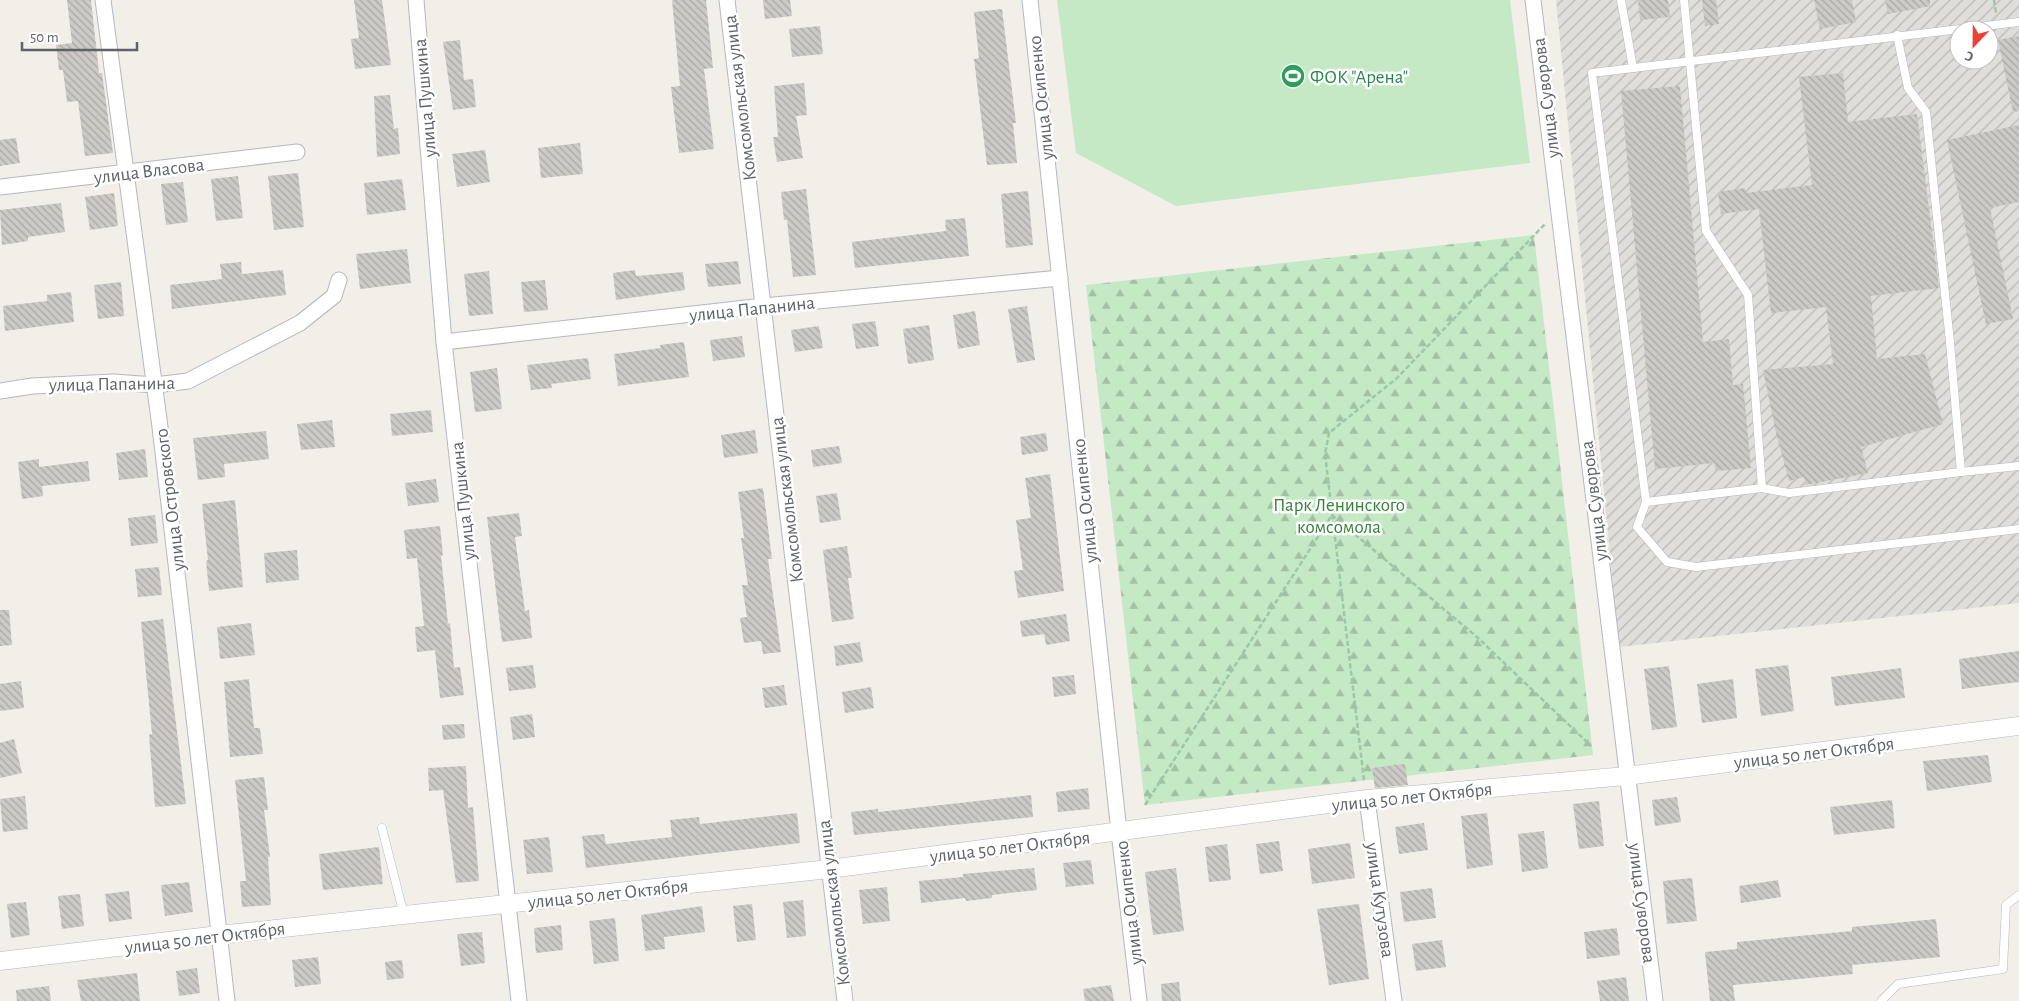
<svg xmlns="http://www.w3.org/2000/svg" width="2019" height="1001" font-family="'Alegreya Sans',sans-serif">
<defs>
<pattern id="industrial-furrows" width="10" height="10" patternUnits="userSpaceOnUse" patternTransform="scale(1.25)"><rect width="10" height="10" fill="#e0deda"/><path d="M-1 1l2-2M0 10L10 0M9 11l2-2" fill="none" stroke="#b9b8b5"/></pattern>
<pattern id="forest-firs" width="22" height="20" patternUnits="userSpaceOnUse" patternTransform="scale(1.25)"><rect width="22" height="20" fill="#c5e8c5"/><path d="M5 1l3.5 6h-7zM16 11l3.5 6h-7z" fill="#a3c0a4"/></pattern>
<pattern id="building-back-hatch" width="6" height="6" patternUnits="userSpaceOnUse" patternTransform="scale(1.25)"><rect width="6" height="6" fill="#cccac5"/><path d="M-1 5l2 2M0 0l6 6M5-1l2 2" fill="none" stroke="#a9a8a4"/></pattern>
</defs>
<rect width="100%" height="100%" fill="#f1efe8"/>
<path fill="url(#industrial-furrows)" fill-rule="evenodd" d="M1556 0H2019V603L1619 647ZM1959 30H1989V60H1959Z"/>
<polygon fill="url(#forest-firs)" points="1534,235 1593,755 1145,805 1086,285"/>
<polygon fill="#c5e8c5" points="1057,0 1510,0 1530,163 1176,206 1076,153"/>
<g fill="url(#building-back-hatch)">
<polygon points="67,0 91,0 99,73 102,73 113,153 85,156 78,101 67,102 63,70 59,70 56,45 72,43"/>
<polygon points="354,0 382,0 391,65 355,69 351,39 359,38"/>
<polygon points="672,0 706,0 713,68 704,69 714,149 679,153 671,87 680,86"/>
<polygon points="763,0 790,0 792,16 765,19"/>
<polygon points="1638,0 1668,0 1670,17 1640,20"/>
<polygon points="1702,0 1716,0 1719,24 1705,26"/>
<polygon points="1814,0 1852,0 1856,22 1820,29"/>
<polygon points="1885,0 1930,0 1930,6 1888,14"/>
<polygon points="1002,9 1016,123 1013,123 1017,163 987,165 974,59 979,58 974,12"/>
<polygon points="820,26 823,54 792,57 789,29"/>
<polygon points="2019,36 2019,111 2013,112 1998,40"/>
<polygon points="460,40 464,80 473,79 476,107 453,110 443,42"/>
<polygon points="1843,73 1848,122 1917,114 1939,288 1871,296 1877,359 1925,354 1943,424 1861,447 1868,473 1806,485 1804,477 1789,481 1776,433 1763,370 1833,364 1826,307 1771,313 1759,209 1721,214 1718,192 1745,188 1746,193 1812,185 1799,77"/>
<polygon points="804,83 807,115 796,116 803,158 777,162 773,137 778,137 774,86"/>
<polygon points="1680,86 1703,342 1729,339 1733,385 1743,384 1751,468 1716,471 1714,463 1655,469 1621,91"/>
<polygon points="390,95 394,129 398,128 400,154 377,157 374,96"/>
<polygon points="2019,125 2019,202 1990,208 2013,319 1986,324 1947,140"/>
<polygon points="16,138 20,163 0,166 0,140"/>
<polygon points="580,143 583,174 541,178 538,148"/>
<polygon points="485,150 490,182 457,187 452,154"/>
<polygon points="298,173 304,227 274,230 268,176"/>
<polygon points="238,176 243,218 216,221 211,179"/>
<polygon points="402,179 406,210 367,215 364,183"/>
<polygon points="183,182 188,222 166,225 161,184"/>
<polygon points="806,189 816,275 793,277 787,220 784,220 781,192"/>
<polygon points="1028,191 1033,245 1006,248 1001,194"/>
<polygon points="114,193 118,226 90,230 85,197"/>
<polygon points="61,203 65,232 28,237 28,241 2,245 0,210"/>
<polygon points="965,218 969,256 855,268 852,242 946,231 945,220"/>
<polygon points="407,249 411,283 360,289 356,254"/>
<polygon points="738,261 741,284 708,287 705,264"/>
<polygon points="241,262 242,274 283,270 286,295 172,309 170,285 222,279 220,264"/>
<polygon points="635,270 636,276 683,272 685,290 616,300 613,273"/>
<polygon points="489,271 493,314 469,316 464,274"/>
<polygon points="545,280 548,310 524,312 521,282"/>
<polygon points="121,282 124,316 98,319 94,285"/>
<polygon points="71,292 74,322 5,331 3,306 47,301 47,295"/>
<polygon points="1027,306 1035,360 1017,363 1008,309"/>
<polygon points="975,311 980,345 958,349 953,315"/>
<polygon points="875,321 879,346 856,349 852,324"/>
<polygon points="929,325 934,360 908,364 903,329"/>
<polygon points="819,326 823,348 795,352 791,330"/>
<polygon points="742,336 745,357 713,361 710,340"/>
<polygon points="684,342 689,377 618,386 614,354 661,348 660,345"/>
<polygon points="588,358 591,379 551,384 552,388 531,390 527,365"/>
<polygon points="497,368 502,409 475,412 470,372"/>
<polygon points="431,410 433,432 392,436 390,414"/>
<polygon points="332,420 335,447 301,450 297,424"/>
<polygon points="755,430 758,453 724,458 721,435"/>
<polygon points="266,431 269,459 224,464 225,477 198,480 193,438"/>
<polygon points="1046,433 1048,451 1022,455 1020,437"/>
<polygon points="839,446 842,463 813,467 811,450"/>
<polygon points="145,449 148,477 119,480 116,453"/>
<polygon points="39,459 39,467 88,461 90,481 42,486 43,496 22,499 18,462"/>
<polygon points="1050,474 1064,591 1018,598 1014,571 1023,570 1016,520 1031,518 1025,478"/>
<polygon points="436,479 439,502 408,506 405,483"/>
<polygon points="763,488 772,559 768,559 781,652 763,654 761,641 744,643 740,618 747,617 742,585 748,585 741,538 744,538 738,492"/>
<polygon points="837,493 841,520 820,523 816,496"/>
<polygon points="235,500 243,587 209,591 206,561 208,560 202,504"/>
<polygon points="519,513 522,536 515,537 525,611 529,610 532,638 502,642 487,517"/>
<polygon points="155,515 158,543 131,546 128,518"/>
<polygon points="440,526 443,555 441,556 448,624 450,623 454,668 460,667 464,695 440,698 435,650 417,652 415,627 424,626 417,558 407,559 404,530"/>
<polygon points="847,546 852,578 848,578 854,619 832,622 823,550"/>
<polygon points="297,550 299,580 266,583 264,553"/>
<polygon points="159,567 162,595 138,597 135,569"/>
<polygon points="0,610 9,610 12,645 0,646"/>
<polygon points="1066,614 1070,641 1046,645 1044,634 1022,637 1020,621"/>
<polygon points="163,619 186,804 155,807 149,735 152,734 141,622"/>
<polygon points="251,623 255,655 220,659 217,627"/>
<polygon points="860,642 863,662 836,666 834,646"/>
<polygon points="2019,651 2019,682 1962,689 1959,659"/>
<polygon points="533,665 536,688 509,691 506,668"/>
<polygon points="1788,665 1794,711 1761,716 1755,669"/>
<polygon points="1669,666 1677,727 1652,730 1644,669"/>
<polygon points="1901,668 1905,698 1835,706 1831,677"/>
<polygon points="1074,675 1076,694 1054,697 1052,677"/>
<polygon points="249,679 254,728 260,728 263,754 230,757 224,682"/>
<polygon points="1733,679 1737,718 1702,723 1697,684"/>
<polygon points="21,681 24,708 0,711 0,684"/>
<polygon points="784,685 787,705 765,708 762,688"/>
<polygon points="871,687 874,708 845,713 842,692"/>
<polygon points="532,714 535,737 513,740 510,717"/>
<polygon points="464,724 465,738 443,740 442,725"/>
<polygon points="14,739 22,773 0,778 0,743"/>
<polygon points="1988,755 1992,782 1927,791 1923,761"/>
<polygon points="1405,764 1408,785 1375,788 1372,768"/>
<polygon points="466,766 468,808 473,807 479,881 456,883 443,790 429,791 428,768"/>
<polygon points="264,777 268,810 264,810 270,857 268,857 271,905 242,907 240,881 246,881 235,780"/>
<polygon points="1088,788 1090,809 1058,812 1056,792"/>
<polygon points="1031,795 1033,817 854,835 851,812 878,809 878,812"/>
<polygon points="25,796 28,829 3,832 0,799"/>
<polygon points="1677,797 1681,822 1655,826 1652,800"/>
<polygon points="1892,800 1895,828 1834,835 1830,807"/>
<polygon points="1599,801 1604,846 1579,849 1573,804"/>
<polygon points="797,813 800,843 586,868 582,836 604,834 606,844 672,837 670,820 699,817 700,824"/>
<polygon points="1487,813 1493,865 1467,869 1461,816"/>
<polygon points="1424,823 1428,850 1399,854 1395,827"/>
<polygon points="1544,831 1548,868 1522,872 1518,834"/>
<polygon points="549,837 553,872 527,874 523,840"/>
<polygon points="1279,841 1283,871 1260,874 1256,844"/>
<polygon points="1350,843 1355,878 1312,884 1308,849"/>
<polygon points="1227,844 1231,880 1209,882 1205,847"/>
<polygon points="379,847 383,884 323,890 319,854"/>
<polygon points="1091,860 1094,884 1066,887 1063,863"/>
<polygon points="1034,868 1037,890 992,895 992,898 966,901 965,898 921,903 919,881 963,877 963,874"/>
<polygon points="1176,868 1184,931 1153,935 1145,872"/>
<polygon points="1692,878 1697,921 1667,924 1663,881"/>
<polygon points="1778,880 1781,897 1741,903 1739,886"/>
<polygon points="189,882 193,912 165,916 161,885"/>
<polygon points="887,887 890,921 863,924 859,890"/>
<polygon points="1432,888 1436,918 1404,922 1400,892"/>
<polygon points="129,891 132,919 109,922 105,894"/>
<polygon points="80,894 84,926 62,929 58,896"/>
<polygon points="803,900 806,936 787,938 783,902"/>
<polygon points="26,902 30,935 11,938 7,904"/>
<polygon points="752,904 756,940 737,942 733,906"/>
<polygon points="1359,904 1369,979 1329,985 1317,909"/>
<polygon points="702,906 705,932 664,937 665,949 645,951 641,915"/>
<polygon points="615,918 619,961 594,964 589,921"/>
<polygon points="1936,919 1940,957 1852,965 1853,974 1733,985 1735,1001 1710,1001 1705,952 1737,949 1737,942 1852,931 1852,927"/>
<polygon points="561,925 563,950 536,953 534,928"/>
<polygon points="1617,928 1620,955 1587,959 1584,932"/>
<polygon points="482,932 485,963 461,966 457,934"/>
<polygon points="1442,940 1446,967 1416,971 1412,944"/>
<polygon points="318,957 321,984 295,987 292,960"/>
<polygon points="402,960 404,978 387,980 385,962"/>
<polygon points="197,968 200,993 179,996 176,971"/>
<polygon points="137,973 140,1001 81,1001 77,980"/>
<polygon points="1626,977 1629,1001 1600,1001 1597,981"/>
<polygon points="1179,982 1181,1001 1162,1001 1161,984"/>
<polygon points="1111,985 1114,1001 1085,1001 1083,989"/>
<polygon points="49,986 51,1001 17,1001 16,990"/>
</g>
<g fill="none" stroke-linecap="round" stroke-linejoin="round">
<g stroke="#b5b8bc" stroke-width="9">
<g id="service">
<polyline points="1621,0 1633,68"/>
<polyline points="1684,0 1706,231 1748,295 1762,488 1646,502 1637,527 1667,562 1696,567 2019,529"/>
<polyline points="1897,35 1908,88 1926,112 1950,342 1961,472 2019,466"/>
<polyline points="1762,488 1789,493 1961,472"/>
<polyline points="1646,502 1592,73 2019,22"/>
<polyline points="382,828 404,915"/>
<polyline points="1881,1001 1898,984 2003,969 2006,905 2019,895"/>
</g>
</g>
<g stroke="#b5b8bc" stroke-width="17">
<g id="minor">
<polyline points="103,0 160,427 227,1001"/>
<polyline points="416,0 444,342 519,1001"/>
<polyline points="727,0 845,1001"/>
<polyline points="1030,0 1119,832 1139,1001"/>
<polyline points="1533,0 1655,1001"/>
<polyline points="0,187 297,152"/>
<polyline points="444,342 764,306 1060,278"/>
<polyline points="0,391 32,386 113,382 155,385 188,381 300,323 334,296 339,280"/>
<polyline points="1367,799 1394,1001"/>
</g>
</g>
<g stroke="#b5b8bc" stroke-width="19">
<polyline id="tertiary" points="0,961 219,935 829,869 1367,799 1626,776 2019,726"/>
</g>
<g stroke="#9cc7a9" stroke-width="2.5" stroke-dasharray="5 2.5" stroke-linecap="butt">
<polyline points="1994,0 1996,13"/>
<polyline points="1364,780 1325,454 1329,433 1397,378 1545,224"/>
<polyline points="1145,805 1332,515 1477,637 1591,746"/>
</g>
<use href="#service" stroke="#fff" stroke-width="8"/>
<use href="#minor" stroke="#fff" stroke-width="15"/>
<use href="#tertiary" stroke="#fff" stroke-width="18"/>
</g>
<defs>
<g id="stadium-disc" transform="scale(1.25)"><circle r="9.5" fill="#2e9e5b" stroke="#fff"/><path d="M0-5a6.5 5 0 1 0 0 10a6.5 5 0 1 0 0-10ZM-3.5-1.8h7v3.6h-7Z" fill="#fff"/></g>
</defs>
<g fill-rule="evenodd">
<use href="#stadium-disc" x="1293" y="76"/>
</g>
<g text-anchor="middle" stroke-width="5" stroke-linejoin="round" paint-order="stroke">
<g font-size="19" fill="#27864d" stroke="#fff" text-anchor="start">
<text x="1310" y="83">ФОК "Арена"</text>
</g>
<g font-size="19" fill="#5f6368" stroke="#fff">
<text transform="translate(424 98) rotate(-95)" y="7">улица Пушкина</text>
<text transform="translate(739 98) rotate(-97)" y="7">Комсомольская улица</text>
<text transform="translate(1040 98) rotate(-96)" y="7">улица Осипенко</text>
<text transform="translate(1545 98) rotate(-97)" y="7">улица Суворова</text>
<text transform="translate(149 170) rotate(-7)" y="7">улица Власова</text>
<text transform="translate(752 308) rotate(-6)" y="7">улица Папанина</text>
<text transform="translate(112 383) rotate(-1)" y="7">улица Папанина</text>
<text transform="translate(169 500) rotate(-97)" y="7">улица Островского</text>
<text transform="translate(786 500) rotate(-97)" y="7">Комсомольская улица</text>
<text transform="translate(462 501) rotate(-96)" y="7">улица Пушкина</text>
<text transform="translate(1084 501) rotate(-96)" y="7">улица Осипенко</text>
<text transform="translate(1593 501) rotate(-97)" y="7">улица Суворова</text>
<text transform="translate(1814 752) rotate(-7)" y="7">улица 50 лет Октября</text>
<text transform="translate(1412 796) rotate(-6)" y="7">улица 50 лет Октября</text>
<text transform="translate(1010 846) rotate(-7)" y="7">улица 50 лет Октября</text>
<text transform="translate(608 893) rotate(-6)" y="7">улица 50 лет Октября</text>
<text transform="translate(1381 900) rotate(82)" y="7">улица Кутузова</text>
<text transform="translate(833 903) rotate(-97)" y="7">Комсомольская улица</text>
<text transform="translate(1128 903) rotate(-97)" y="7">улица Осипенко</text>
<text transform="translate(1643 903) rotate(83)" y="7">улица Суворова</text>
<text transform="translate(205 937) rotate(-7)" y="7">улица 50 лет Октября</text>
</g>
<g font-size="19" fill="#348238" stroke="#fff">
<text x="1339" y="511">Парк Ленинского<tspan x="1339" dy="22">комсомола</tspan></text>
</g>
</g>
<g transform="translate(1974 45) rotate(202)"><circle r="24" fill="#ffffff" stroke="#bfc1c3"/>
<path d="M0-4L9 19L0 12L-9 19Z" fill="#ea4335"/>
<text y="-8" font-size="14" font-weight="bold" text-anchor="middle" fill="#5f6368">С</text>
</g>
<path d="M22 42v8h115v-8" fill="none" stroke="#5f6368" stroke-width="2.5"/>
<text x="30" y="42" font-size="15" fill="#5f6368" stroke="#ffffff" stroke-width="4" paint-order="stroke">50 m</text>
</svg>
